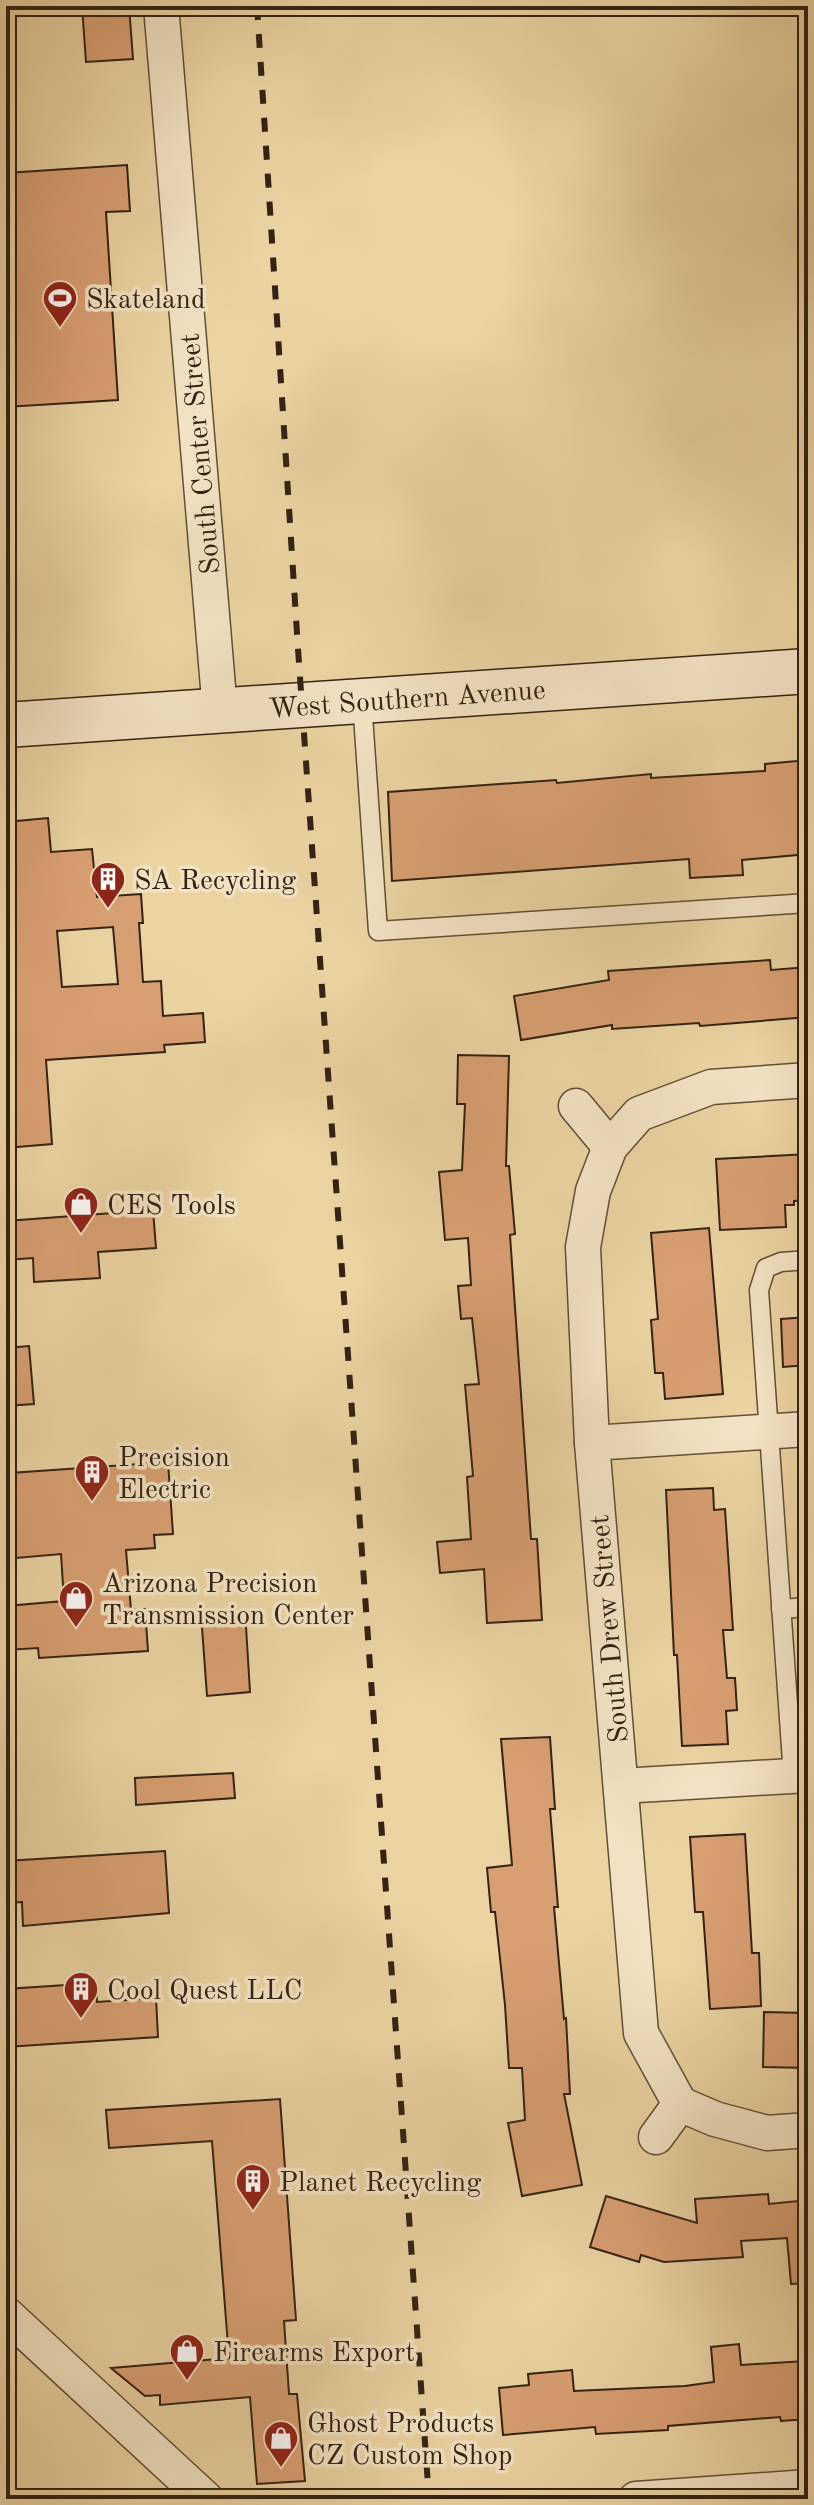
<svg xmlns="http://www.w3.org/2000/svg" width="814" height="2505" font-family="'Old Standard TT',serif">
<rect width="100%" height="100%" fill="#ebd3a2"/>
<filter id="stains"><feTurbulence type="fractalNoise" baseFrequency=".0025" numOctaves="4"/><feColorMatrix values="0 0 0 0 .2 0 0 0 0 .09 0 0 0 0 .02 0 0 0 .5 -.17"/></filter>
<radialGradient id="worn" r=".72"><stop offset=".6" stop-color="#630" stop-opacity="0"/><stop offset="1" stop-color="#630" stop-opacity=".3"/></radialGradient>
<g fill="#d89f72" stroke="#342213" stroke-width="2" fill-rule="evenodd">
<polygon points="82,6 129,6 133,59 86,62"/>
<polygon points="127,165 130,211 106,212 118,400 6,407 6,173"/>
<polygon points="808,760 808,854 742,860 743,875 690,878 689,859 392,881 388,792 556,780 557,783 651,774 651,778 765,771 765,764"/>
<path d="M48 818 51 852 92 849 97 897 141 894 143 923H139L143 982 161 981 163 1016 203 1013 205 1042 164 1045 165 1052 46 1060 52 1144 6 1148V822ZM113 927 118 984 62 987 57 931Z"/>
<polygon points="770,960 771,970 808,967 808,1017 700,1026 699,1023 612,1029 612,1025 521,1040 514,996 609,980 608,971"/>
<polygon points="458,1055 509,1056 506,1166 509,1166 515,1234 510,1235 531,1539 537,1539 542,1620 487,1623 484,1569 440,1573 437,1542 471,1539 467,1477 473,1476 465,1385 479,1384 472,1318 461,1319 458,1286 471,1285 468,1238 445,1240 439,1172 462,1170 465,1104 457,1104"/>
<polygon points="808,1154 808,1200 794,1201 794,1205 785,1205 786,1227 720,1230 716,1159"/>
<polygon points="153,1210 156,1248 98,1252 100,1278 34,1282 33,1258 6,1260 6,1221"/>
<polygon points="709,1228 723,1394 665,1399 663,1373 655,1373 651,1320 658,1319 651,1233"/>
<polygon points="808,1317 808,1365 783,1367 781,1319"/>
<polygon points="29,1346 34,1404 6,1406 6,1348"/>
<polygon points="168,1462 173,1534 154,1535 155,1548 126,1550 131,1610 145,1609 148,1651 39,1658 38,1648 6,1650 6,1606 64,1601 61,1554 16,1558 10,1473"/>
<polygon points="713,1488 714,1510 725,1509 733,1630 723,1630 727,1678 735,1678 737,1710 726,1711 728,1744 682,1746 677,1655 674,1655 666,1490"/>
<polygon points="245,1610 250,1692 207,1696 201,1614"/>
<polygon points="550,1737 555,1809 550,1809 558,1907 554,1907 564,2019 566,2018 570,2094 564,2094 582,2185 522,2196 508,2123 525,2120 522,2068 509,2068 505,2005 495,1912 491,1912 487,1868 512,1865 501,1739"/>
<polygon points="233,1773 235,1798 136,1805 135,1778"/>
<polygon points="745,1834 752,1953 759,1953 761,2006 710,2009 703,1912 695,1912 690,1837"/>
<polygon points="165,1851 169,1913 23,1926 22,1902 6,1903 6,1861"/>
<polygon points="96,1983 97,2002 156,1998 158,2037 6,2047 6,1989"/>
<polygon points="764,2012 808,2013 808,2068 763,2067"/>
<polygon points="280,2099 296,2320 284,2321 289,2394 297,2394 305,2481 257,2484 250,2397 160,2405 160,2395 145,2396 111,2368 229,2358 212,2141 109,2148 106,2110"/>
<polygon points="768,2194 769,2204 808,2200 808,2283 791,2284 787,2238 741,2241 743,2257 664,2262 641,2255 639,2262 590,2247 606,2196 697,2223 695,2199"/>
<polygon points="739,2344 741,2365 805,2361 808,2376 808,2419 781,2421 780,2417 668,2426 668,2430 596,2434 595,2427 503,2435 499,2388 529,2385 528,2374 572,2370 574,2391 685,2386 714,2382 711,2347"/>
</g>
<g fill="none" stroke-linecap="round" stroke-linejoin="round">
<g stroke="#624e37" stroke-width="21">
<g id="service">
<polyline points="362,701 378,931 808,903"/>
<polyline points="781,1609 808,1607"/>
<polyline points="793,1776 759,1290 766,1268 781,1262 808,1260"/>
</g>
</g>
<g stroke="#624e37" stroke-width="37">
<g id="minor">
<polyline points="161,6 220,711"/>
<polyline points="576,1106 610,1147"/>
<polyline points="592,1443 808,1429"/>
<polyline points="621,1786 808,1775"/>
<polyline points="680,2104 641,2033 592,1443 583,1247 593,1191 610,1147 639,1114 711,1087 808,1080"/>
<polyline points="680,2104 715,2119 767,2133 808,2130"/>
<polyline points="656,2137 680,2104"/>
<polyline points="6,2314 206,2499"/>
<polyline points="636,2499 808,2487"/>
</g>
</g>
<g stroke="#342213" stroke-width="47">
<polyline id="secondary" points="6,725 808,671"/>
</g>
<use href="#service" stroke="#f2e2c3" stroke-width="18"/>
<use href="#minor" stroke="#f2e2c3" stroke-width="34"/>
<use href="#secondary" stroke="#f2e2c3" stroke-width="44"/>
<polyline stroke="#342213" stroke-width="6" stroke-dasharray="14 14" stroke-linecap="butt" points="257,6 298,649 429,2499"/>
</g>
<defs>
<g id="stadium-pin" transform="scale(1.8)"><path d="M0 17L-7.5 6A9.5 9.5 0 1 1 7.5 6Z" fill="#8f2418" stroke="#f2e2c3"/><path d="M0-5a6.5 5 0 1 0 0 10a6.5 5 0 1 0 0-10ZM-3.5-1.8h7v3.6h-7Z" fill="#fff"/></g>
<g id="building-pin" transform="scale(1.8)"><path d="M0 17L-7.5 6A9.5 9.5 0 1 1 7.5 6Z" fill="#8f2418" stroke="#f2e2c3"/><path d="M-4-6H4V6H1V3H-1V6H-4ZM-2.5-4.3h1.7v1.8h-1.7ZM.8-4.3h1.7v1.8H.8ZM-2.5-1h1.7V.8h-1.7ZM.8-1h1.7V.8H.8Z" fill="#fff"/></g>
<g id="shop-pin" transform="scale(1.8)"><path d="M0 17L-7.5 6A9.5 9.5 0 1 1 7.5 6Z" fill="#8f2418" stroke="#f2e2c3"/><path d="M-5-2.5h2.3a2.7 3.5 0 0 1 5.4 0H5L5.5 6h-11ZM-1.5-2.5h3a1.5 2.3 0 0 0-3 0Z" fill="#fff"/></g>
</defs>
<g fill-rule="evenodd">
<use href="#stadium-pin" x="60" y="298"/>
<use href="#building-pin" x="108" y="879"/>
<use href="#shop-pin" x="81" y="1204"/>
<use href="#building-pin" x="92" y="1472"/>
<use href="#shop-pin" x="76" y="1598"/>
<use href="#building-pin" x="81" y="1989"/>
<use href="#building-pin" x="253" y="2181"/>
<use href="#shop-pin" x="187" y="2351"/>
<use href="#shop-pin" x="281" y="2438"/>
</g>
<g text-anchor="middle" stroke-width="7" stroke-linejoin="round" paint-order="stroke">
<g font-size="28" fill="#342213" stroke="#f2e2c3" text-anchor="start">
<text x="86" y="308">Skateland</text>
<text x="134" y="889">SA Recycling</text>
<text x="107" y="1214">CES Tools</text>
<text x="118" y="1466">Precision<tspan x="118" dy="32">Electric</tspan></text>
<text x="102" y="1592">Arizona Precision<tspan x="102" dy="32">Transmission Center</tspan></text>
<text x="107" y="1999">Cool Quest LLC</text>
<text x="279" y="2191">Planet Recycling</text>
<text x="213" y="2361">Firearms Export</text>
<text x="307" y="2432">Ghost Products<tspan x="307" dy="32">CZ Custom Shop</tspan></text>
</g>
<g font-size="28" fill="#342213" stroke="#f2e2c3">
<text transform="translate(199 454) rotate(-95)" y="10">South Center Street</text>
<text transform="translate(407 698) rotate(-4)" y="10">West Southern Avenue</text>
<text transform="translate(608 1629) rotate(-95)" y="10">South Drew Street</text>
</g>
</g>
<rect width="814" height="2505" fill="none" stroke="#ebd3a2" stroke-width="32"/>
<rect x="8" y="8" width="798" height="2489" fill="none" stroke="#342213" stroke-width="4"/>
<rect x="16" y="16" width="782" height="2473" fill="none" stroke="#342213" stroke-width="2"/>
<rect width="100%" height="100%" filter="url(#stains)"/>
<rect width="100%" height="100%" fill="url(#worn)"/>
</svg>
